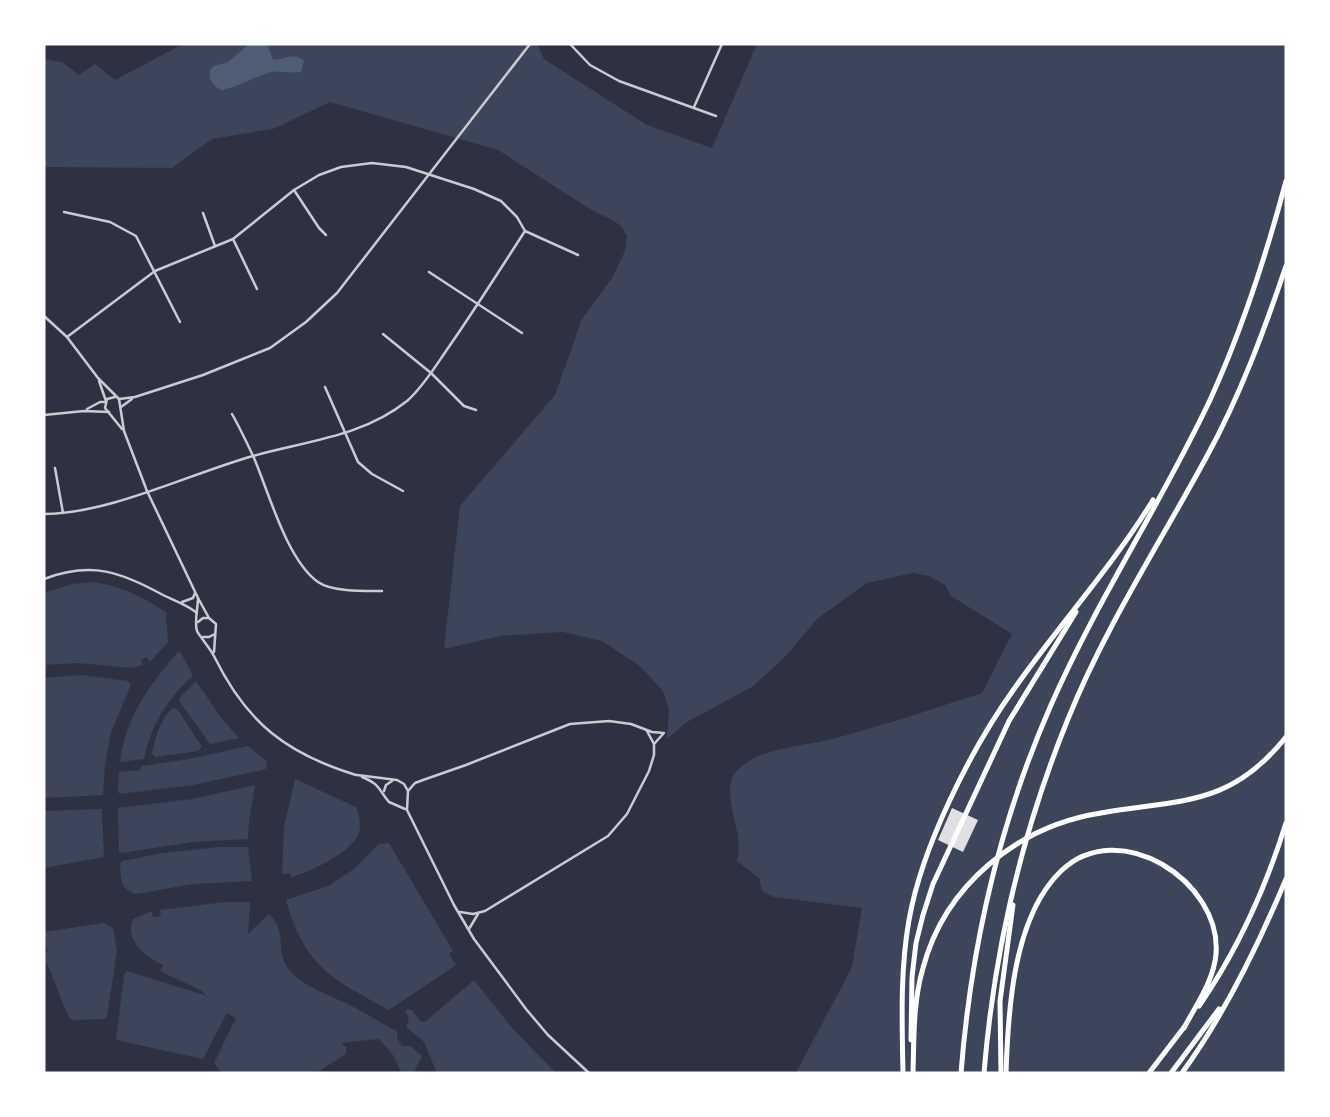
<svg xmlns="http://www.w3.org/2000/svg" width="1330" height="1117" font-family="Roboto,sans-serif">
<rect width="100%" height="100%" fill="#2d3142"/>
<g fill="#3c4559">
<path d="M183 44H537L544 59 647 125 712 148 757 44H1286V1073H796L852 967 862 908 774 897 762 891 759 878 737 861C745 835 722 797 733 776 738 767 750 760 758 756 781 747 808 745 832 739 882 726 932 709 982 693L1012 634 951 596 945 585 929 576 913 573 867 583 817 619 786 656 752 687 687 722 667 739 669 709 663 691 641 667 602 641 563 632 500 636 444 649 460 506 555 395 582 319 612 278 625 251 627 236 621 226 614 221 590 209 498 150 330 102 273 129 212 139 172 168 44 167V59L62 62 79 75 95 64 115 80Z"/>
<path d="M91 582C120 585 142 597 166 612L168 642 150 662 147 657 141 660 143 665 133 668 77 663 44 665V593L72 584Z"/>
<path d="M178 652 181 653 193 676C167 699 151 725 144 759L120 762C126 716 149 686 178 652Z"/>
<polygon points="81,675 128,681 131,685 111,732 105,765 103,795 44,798 44,678"/>
<polygon points="196,681 222,719 239,738 210,744 179,701 181,696"/>
<path d="M173 708 178 710 202 747 198 751 155 757 152 753C155 737 161 718 173 708Z"/>
<polygon points="248,746 267,762 266,769 193,785 120,794 118,792 119,772 141,770 141,766 189,759"/>
<path d="M295 779 356 807C359 814 362 828 358 835 349 854 310 872 291 877L290 873 282 874 284 827Z"/>
<polygon points="255,785 249,821 248,839 192,842 122,853 119,852 118,808 192,799"/>
<polygon points="102,809 104,857 44,868 44,811"/>
<path d="M389 843 453 951 449 954 456 965 389 1010C332 979 305 967 286 900L328 886 354 869 379 844Z"/>
<path d="M219 847H248L252 881 194 884 135 894C120 889 121 877 120 864L122 861 163 853Z"/>
<path d="M225 902H250L248 934 269 914C288 932 275 950 288 968 303 988 333 996 354 1007 369 1015 382 1024 397 1031V1038L402 1046H410L422 1056 414 1073H402L393 1055 379 1039 341 1043 346 1047V1054L316 1073H222L214 1063 236 1018 227 1013 203 1059 116 1040 124 975 127 971 207 996 202 991 160 971 163 965C146 958 124 940 133 919L152 911 153 917 161 916 160 910Z"/>
<polygon points="104,923 113,928 117,951 107,1017 103,1019 73,1020 69,1018 44,956 44,953 48,951 44,940 44,932"/>
<polygon points="474,980 513,1029 556,1073 437,1073 424,1042 406,1027 409,1019 405,1011 409,1009 413,1011 421,1022 426,1021"/>
</g>
<path fill="#4f5d75" d="M249 44H267L273 59C284 62 293 50 304 61L301 72C290 74 280 69 268 73 252 78 238 87 221 90 212 84 209 81 210 70L214 66 228 62Z"/>
<polygon fill="#e0e0e3" points="952,808 978,820 963,852 938,840"/>
<g fill="none" stroke-linecap="round" stroke-linejoin="round">
<g stroke="#caccd0" stroke-width="2.5">
<polyline points="570,44 590,65 619,81 716,116"/>
<polyline points="694,107 722,44"/>
<polyline points="294,190 319,228 326,235"/>
<polyline points="64,212 110,222 136,236 180,322"/>
<polyline points="203,213 215,246"/>
<polyline points="525,231 578,255"/>
<polyline points="233,239 257,289"/>
<polyline points="429,272 522,333"/>
<polyline points="44,316 67,337 98,378 119,399"/>
<polyline points="383,334 431,373 464,406 476,410"/>
<polyline points="99,381 106,401"/>
<polyline points="325,387 358,462 372,474 403,491"/>
<polyline points="115,397 107,399 105,408 122,429"/>
<polyline points="119,399 135,397 203,375 270,348 306,322 337,293 530,44"/>
<polyline points="119,399 124,431 147,491 198,598 209,618 216,624 214,652"/>
<polyline points="121,407 132,399"/>
<polyline points="87,409 100,402 105,402"/>
<path d="M232 414C240 428 247 443 254 458 269 493 287 560 318 582 332 592 365 591 382 591"/>
<polyline points="44,415 84,411 109,412"/>
<polyline points="55,468 63,513"/>
<path d="M44 514C109 514 189 474 253 456 306 441 362 437 407 401 422 388 435 367 446 351 474 311 499 271 525 231L517 217 501 201 474 189 406 167 372 163 341 167 319 175 294 190 233 239 155 271 67 337"/>
<path d="M44 579C92 561 121 572 163 595 175 601 186 604 197 613"/>
<path d="M198 598C198 607 194 623 197 631 200 637 211 649 215 658 247 723 287 754 356 775"/>
<polyline points="182,602 193,598 195,593"/>
<polyline points="198,622 203,618 209,618"/>
<polyline points="203,637 209,637 215,634"/>
<polyline points="654,744 663,734"/>
<polyline points="357,775 397,780 404,784 408,791 407,810 454,905 474,939 526,1009 548,1035 589,1073"/>
<path d="M362 777C380 784 378 789 389 802L405 809"/>
<polyline points="384,791 386,785 392,781"/>
<polyline points="408,791 415,783 423,780 466,765 570,724 609,721 631,724 652,732 664,733"/>
<polyline points="460,912 473,914 485,911 608,836 627,814 649,771 654,755 654,744 647,731"/>
<polyline points="469,929 478,914"/>
</g>
<g stroke="#fff" stroke-width="5">
<path d="M1199 1006C1237 951 1266 887 1286 823"/>
<polyline points="911,1040 912,977 916,943 923,915 933,884 1009,721 1076,612"/>
<path d="M903 1073C902 1022 900 971 909 920 922 846 971 749 1014 689 1059 625 1112 567 1153 500"/>
<path d="M913 1073C914 1038 913 1002 923 968 945 885 1018 826 1101 813 1182 799 1230 807 1286 737"/>
<path d="M961 1073C971 947 1000 821 1051 705 1097 600 1161 504 1210 400 1242 330 1266 256 1286 181"/>
<path d="M984 1073C994 951 1022 832 1068 719 1105 627 1160 543 1207 456 1240 396 1264 331 1286 266"/>
<polyline points="1001,1073 1000,1001 1013,905"/>
<path d="M1006 1073C1008 1011 1013 917 1061 871 1119 815 1222 882 1216 954 1214 980 1196 1005 1184 1028"/>
<polyline points="1149,1073 1185,1026"/>
<polyline points="1171,1073 1219,1009"/>
<path d="M1182 1073C1225 1014 1258 946 1286 879"/>
</g>
</g>
<rect width="1330" height="1117" fill="none" stroke="#ffffff" stroke-width="91"/>
</svg>
